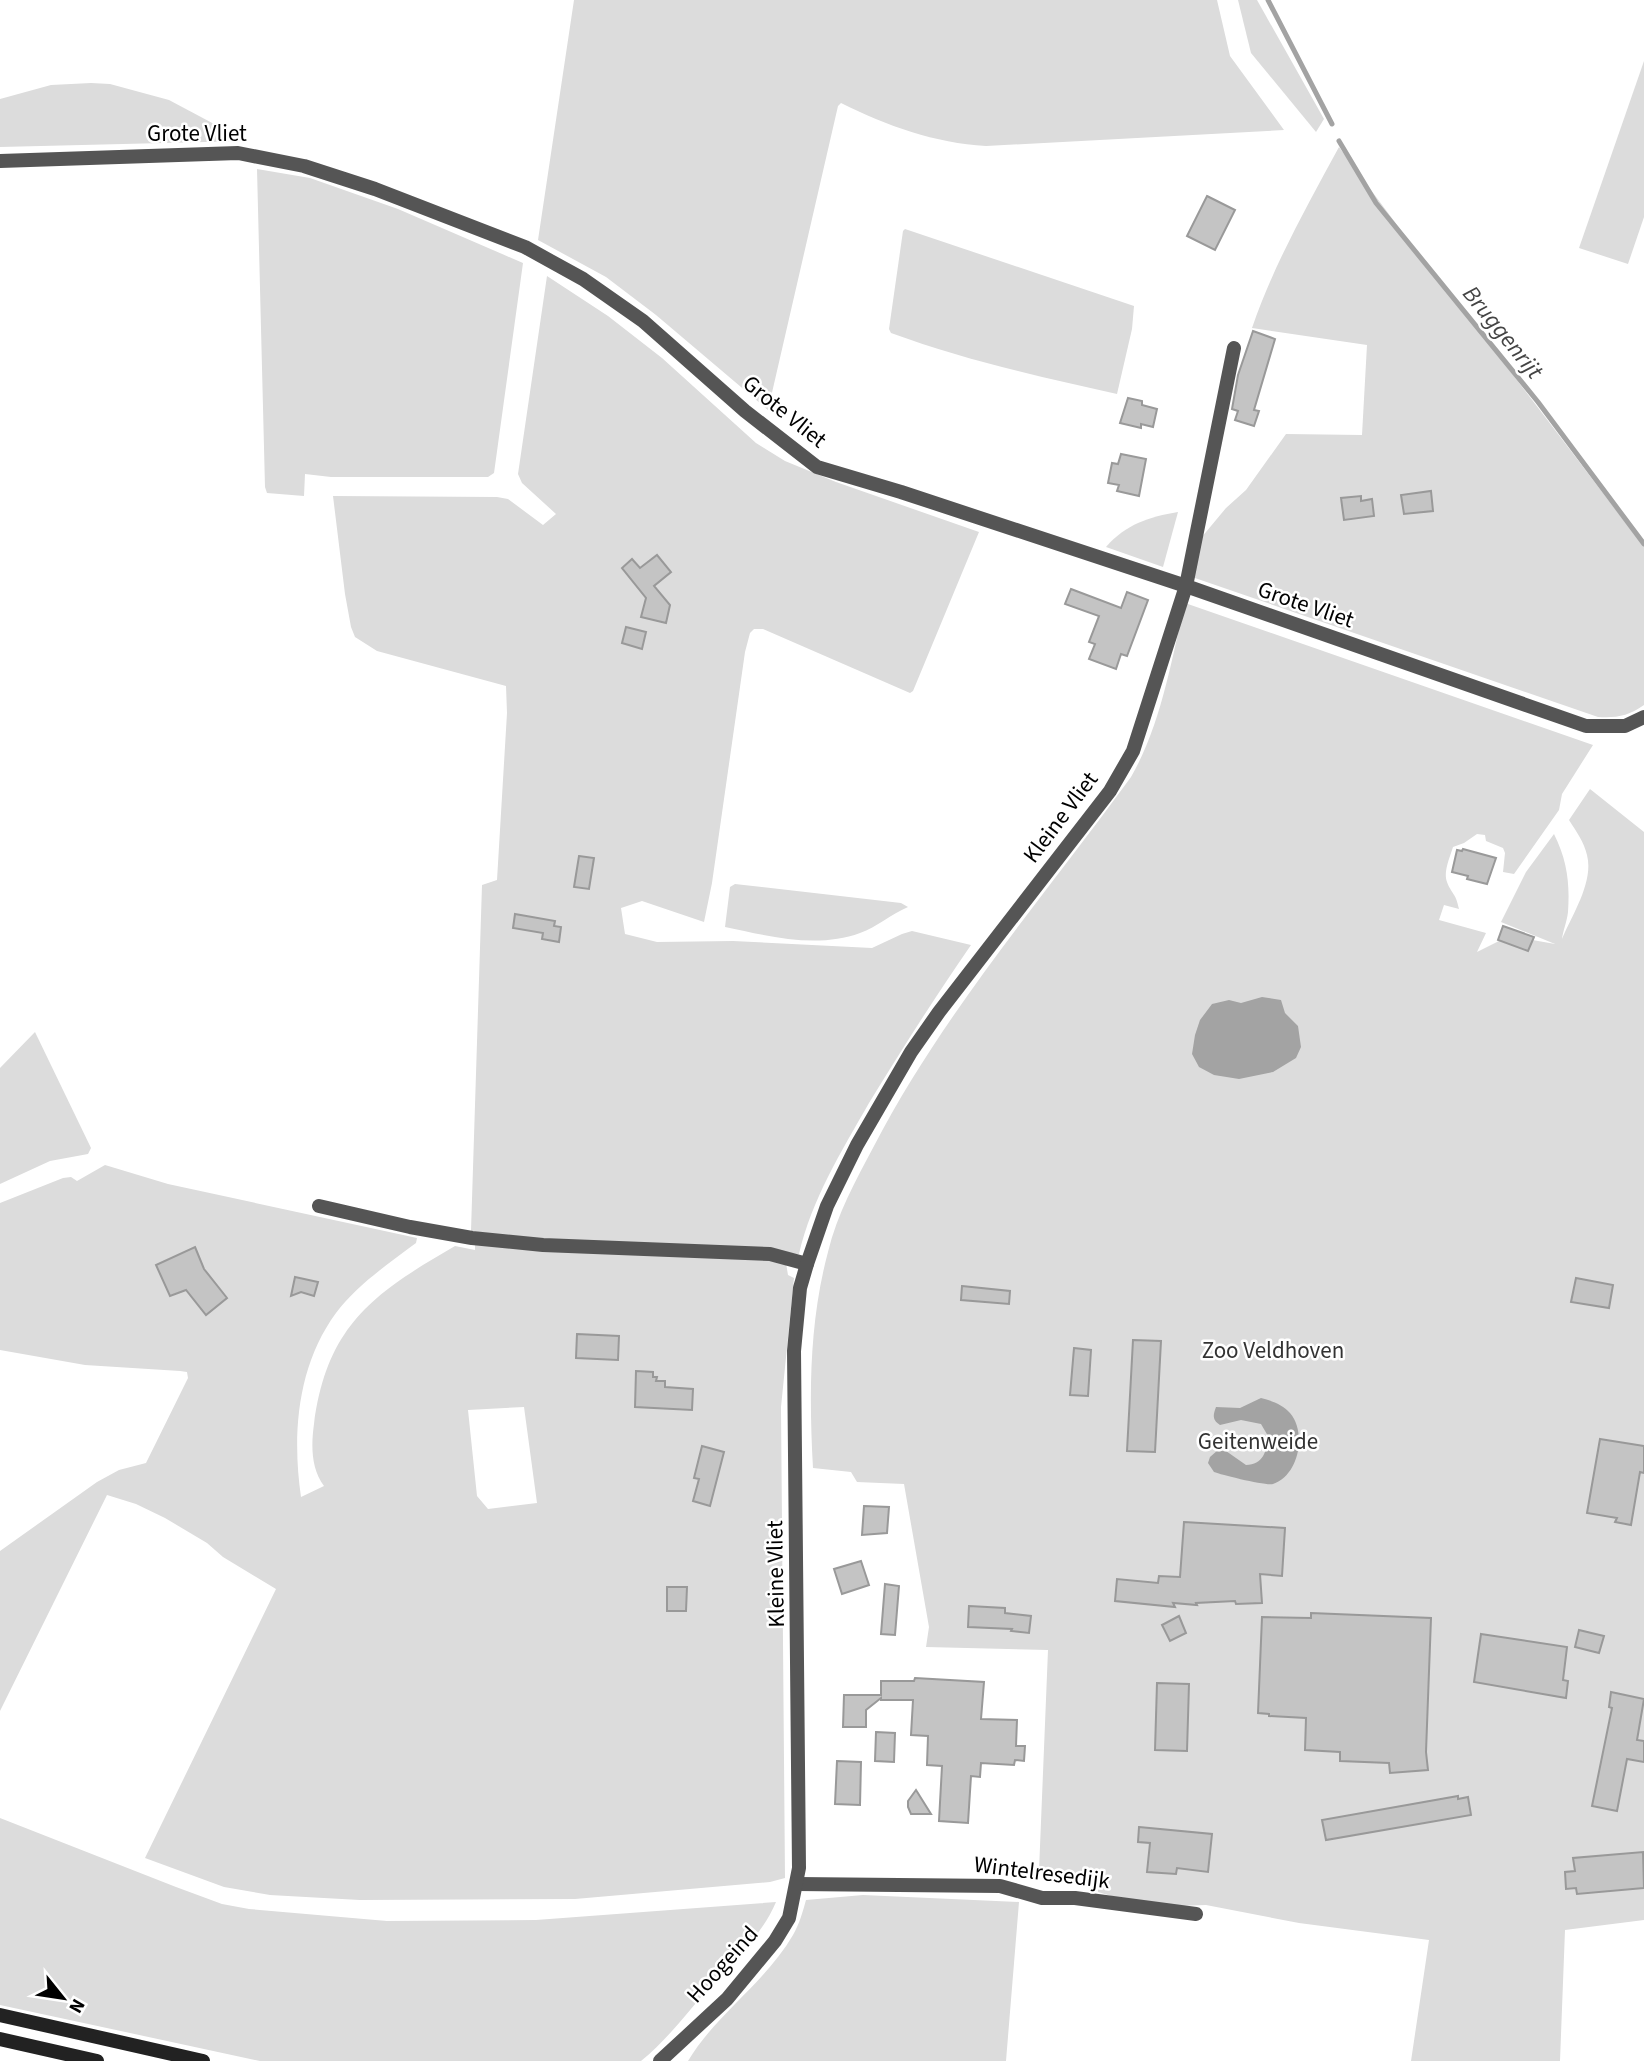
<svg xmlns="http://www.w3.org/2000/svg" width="1644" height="2061" font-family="'Source Sans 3',sans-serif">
<rect width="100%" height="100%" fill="#fff"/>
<g fill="#dcdcdc" fill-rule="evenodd">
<path d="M574 0H1217L1230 56 1284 130 986 146C935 143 887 126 841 103L838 106 768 410 656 315 606 277 538 240Z"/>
<polygon points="1238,0 1257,0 1324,119 1316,132 1251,53"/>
<polygon points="1644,61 1644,217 1628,264 1579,248"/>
<polygon points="91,83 110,84 169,100 246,141 0,147 0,99 51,85"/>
<path d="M1339 147 1426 264 1488 342 1644 547V705C1628 716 1617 718 1598 717L1192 577 1201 538 1226 508 1246 490 1286 434 1362 435 1367 345 1252 328C1274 264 1307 206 1339 147Z"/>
<polygon points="257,169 310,178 398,209 523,263 494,473 488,477 331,477 305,474 304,496 267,493 265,487"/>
<path d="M905 229 1134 306 1132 329 1117 394C1040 377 965 360 891 333L889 329 903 231Z"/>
<path d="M547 276 608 316 662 358 756 443 785 461 836 482 979 532 913 691 910 693 763 629H754L750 633 745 652 712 883 704 922 642 901 621 908 625 934 657 942 733 941 872 948 902 934 912 931 971 945C935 997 902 1049 869 1103 841 1152 812 1199 799 1254L540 1240 471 1231 482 885 497 880 507 713 506 686 377 651 355 637 351 627 345 594 333 496 497 497 508 499 543 525 556 514 522 483 518 474Z"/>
<path d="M1178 512 1163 567 1106 547C1126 524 1149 517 1178 512Z"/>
<path d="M1185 603 1593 745 1562 794 1559 810 1514 874 1503 872 1505 853 1503 848 1486 841 1485 835 1477 834 1464 843 1453 847C1450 857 1443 872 1447 882 1451 893 1456 893 1459 909L1444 905 1439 920 1486 933 1477 952 1509 936 1555 944 1501 922 1526 872 1554 834C1567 860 1570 883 1568 912 1567 921 1563 931 1562 939 1572 915 1594 882 1587 855 1584 842 1576 831 1569 820L1590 789 1644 832V1920L1565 1930 1560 2061H1411L1429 1940 1299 1923 1206 1905 1147 1907 1098 1892 1097 1879 1109 1878 1039 1871 1048 1650 926 1647 929 1627 904 1484 857 1482 851 1472 813 1468C809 1395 809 1323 828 1252 837 1214 856 1180 874 1146 943 1013 1043 898 1131 777 1161 725 1171 662 1185 603Z"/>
<path d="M735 884 901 903 908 907C891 914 877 927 860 933 817 949 768 936 725 927L730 887Z"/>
<polygon points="35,1032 91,1148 88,1154 50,1161 0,1184 0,1068"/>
<path d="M105 1165 168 1184 417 1238 416 1243C388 1264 357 1285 336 1313 297 1366 292 1435 301 1497L324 1486C311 1469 311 1445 314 1424 327 1325 374 1293 455 1246L475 1250V1242L768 1255 786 1263 788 1275 794 1278 781 1407 785 1878 770 1882 575 1899 360 1900 270 1895 224 1887 145 1858 276 1589 223 1557 207 1543 165 1518 136 1504 107 1495 0 1711V1551L97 1482 119 1470 146 1463 188 1378 187 1372 180 1371 85 1365 0 1350V1203L63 1178 71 1177 77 1181ZM524 1407 537 1503 488 1509 477 1496 468 1410Z"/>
<path d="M0 1818 176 1887 222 1904 249 1909 387 1921 536 1920 776 1902C762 1936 732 1961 708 1989 686 2014 667 2040 641 2061H260L0 2005Z"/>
<path d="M863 1895 1019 1902 1006 2061H688C716 2014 765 1983 793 1935 799 1925 803 1911 806 1900Z"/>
</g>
<g fill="#a3a3a3">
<polygon points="1262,997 1281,1000 1285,1013 1298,1026 1301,1047 1296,1058 1273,1072 1239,1079 1214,1075 1199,1067 1192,1054 1195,1035 1200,1020 1212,1004 1229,1000 1241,1003"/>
<path d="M1261 1398C1272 1401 1282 1404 1290 1413 1307 1433 1299 1475 1273 1484 1266 1486 1222 1475 1214 1472L1208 1463 1210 1457 1218 1450 1226 1451 1246 1465C1263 1465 1267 1451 1268 1436L1261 1424 1241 1420 1220 1425C1212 1420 1213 1415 1216 1407L1240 1408Z"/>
</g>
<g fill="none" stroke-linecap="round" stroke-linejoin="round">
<g stroke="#a3a3a3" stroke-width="5">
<polyline points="1268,0 1332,124"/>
<polyline points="1339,141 1376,203 1538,402 1644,544"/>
</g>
</g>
<g fill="#c4c4c4" stroke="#999" stroke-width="2">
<polygon points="1207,196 1235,210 1215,250 1187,236"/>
<polygon points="1253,331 1275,339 1254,410 1259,411 1254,426 1235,420 1238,411 1232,409 1238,375"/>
<polygon points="1128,398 1142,401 1142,405 1157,409 1153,427 1141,424 1141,428 1120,423"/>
<polygon points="1121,454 1146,459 1139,496 1117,491 1119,485 1108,483 1112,463 1118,464"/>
<polygon points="1431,491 1433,511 1404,514 1401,495"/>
<polygon points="1361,496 1361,501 1372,499 1374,516 1344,520 1341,498"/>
<polygon points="657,555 671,572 654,586 670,605 666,623 641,617 646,598 622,568 632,559 640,568"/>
<polygon points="1071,589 1121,608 1127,592 1148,600 1127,656 1121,654 1116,669 1089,659 1095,644 1089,642 1099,616 1065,604"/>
<polygon points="626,627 646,632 642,649 622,643"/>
<polygon points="1463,849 1496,858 1487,884 1467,879 1468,876 1452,872 1457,850 1462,851"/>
<polygon points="579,856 594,858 589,889 574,887"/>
<polygon points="515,914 555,921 554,926 561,927 559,942 542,939 543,933 513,928"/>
<polygon points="1503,926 1534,937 1528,951 1498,940"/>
<polygon points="195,1247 204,1269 227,1298 206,1315 186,1290 170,1296 156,1265"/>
<polygon points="295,1277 318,1282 314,1296 301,1292 291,1296"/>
<polygon points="1576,1278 1613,1285 1609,1308 1571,1302"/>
<polygon points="962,1286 1010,1291 1009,1304 961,1300"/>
<polygon points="577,1334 619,1336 618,1360 576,1358"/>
<polygon points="1133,1340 1161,1341 1155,1452 1127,1451"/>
<polygon points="1074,1348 1091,1350 1088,1396 1070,1395"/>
<polygon points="636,1371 653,1372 653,1377 657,1377 656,1381 665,1381 665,1387 693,1389 692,1410 635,1407"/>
<polygon points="1600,1439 1644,1446 1644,1473 1640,1472 1631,1525 1615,1522 1617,1518 1587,1513"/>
<polygon points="702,1446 724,1452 710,1506 693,1501 699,1479 694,1478"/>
<polygon points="864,1506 889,1507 887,1533 862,1535"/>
<polygon points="1184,1522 1285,1528 1282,1576 1260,1574 1262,1603 1236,1604 1235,1601 1196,1603 1197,1605 1173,1603 1175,1607 1115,1601 1117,1579 1158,1583 1159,1576 1180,1577"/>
<polygon points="861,1561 869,1585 842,1594 834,1569"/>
<polygon points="885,1584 899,1586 895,1635 881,1634"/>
<polygon points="667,1587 687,1587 686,1611 667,1611"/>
<polygon points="969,1606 1005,1608 1005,1613 1031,1616 1029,1633 1011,1631 1012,1629 968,1627"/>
<polygon points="1311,1613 1431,1618 1426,1752 1428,1770 1390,1773 1389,1763 1340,1761 1340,1752 1305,1750 1306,1718 1269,1716 1269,1714 1258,1713 1262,1617 1311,1618"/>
<polygon points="1179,1616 1186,1633 1170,1641 1162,1625"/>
<polygon points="1579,1630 1604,1636 1599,1653 1575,1647"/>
<polygon points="1481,1634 1567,1647 1563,1680 1568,1681 1566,1698 1474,1682"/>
<polygon points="915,1678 984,1682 981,1719 1017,1720 1016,1746 1025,1746 1024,1761 1015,1760 1014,1765 981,1763 980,1777 971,1776 968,1823 939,1821 942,1766 927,1765 928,1736 911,1735 913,1700 881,1700 881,1698 866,1710 866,1727 843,1727 844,1695 881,1695 881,1681 914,1681"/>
<polygon points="1157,1683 1189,1684 1187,1751 1155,1750"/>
<polygon points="1611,1692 1644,1699 1637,1740 1644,1741 1644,1762 1627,1759 1617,1811 1592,1806 1612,1708 1609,1707"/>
<polygon points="876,1732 895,1733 894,1762 875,1761"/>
<polygon points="837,1761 861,1762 860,1805 835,1804"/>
<polygon points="916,1790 931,1814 911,1814 908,1807 908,1801"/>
<polygon points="1458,1796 1458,1799 1468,1797 1471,1815 1326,1840 1322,1820"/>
<polygon points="1139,1827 1212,1834 1208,1872 1177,1868 1176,1874 1147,1872 1150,1843 1138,1842"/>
<polygon points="1643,1852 1644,1888 1577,1894 1576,1888 1566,1889 1565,1872 1575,1871 1573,1858"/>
</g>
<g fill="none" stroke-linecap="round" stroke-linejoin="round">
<g stroke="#555" stroke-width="14">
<polyline points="0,161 238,153 304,166 375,189 525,247 583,279 643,321 745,411 817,467 901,492 1186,586 1586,726 1625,726 1644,717"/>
<polyline points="319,1206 410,1227 472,1238 543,1245 770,1254 807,1264"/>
<polyline points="797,1884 1000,1886 1042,1898 1075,1898 1196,1914"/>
<polyline points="660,2061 727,1999 775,1941 789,1918 799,1868 794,1351 800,1288 807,1264 827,1206 857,1145 911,1052 939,1012 1110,791 1133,751 1186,586 1234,348"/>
</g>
<g stroke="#222" stroke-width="14">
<polyline points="0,2015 203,2061"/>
<polyline points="0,2039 97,2061"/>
</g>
</g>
<g text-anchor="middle" stroke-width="5" stroke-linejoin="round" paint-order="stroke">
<g font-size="23" fill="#000" stroke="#fff">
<text x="197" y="141">Grote Vliet</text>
<text transform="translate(785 411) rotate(39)" y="8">Grote Vliet</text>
<text transform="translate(1306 604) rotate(19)" y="8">Grote Vliet</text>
<text transform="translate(1060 817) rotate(-53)" y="8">Kleine Vliet</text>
<text transform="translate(775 1574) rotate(-91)" y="8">Kleine Vliet</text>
<text transform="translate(1042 1872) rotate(7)" y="8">Wintelresedijk</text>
<text transform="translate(722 1964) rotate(-48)" y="8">Hoogeind</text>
</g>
<g font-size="23" fill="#333" stroke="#fff">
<text x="1273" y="1358">Zoo Veldhoven</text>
<text x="1258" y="1449">Geitenweide</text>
</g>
<g font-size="24" font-style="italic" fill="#444" stroke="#fff">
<text transform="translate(1503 332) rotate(51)" y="8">Bruggenrijt</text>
</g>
</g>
<g transform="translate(63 1998) rotate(120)" stroke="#ffffff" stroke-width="5" paint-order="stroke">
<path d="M0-5L12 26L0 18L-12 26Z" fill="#000000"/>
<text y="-10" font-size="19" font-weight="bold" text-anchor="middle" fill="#000000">N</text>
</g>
</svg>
